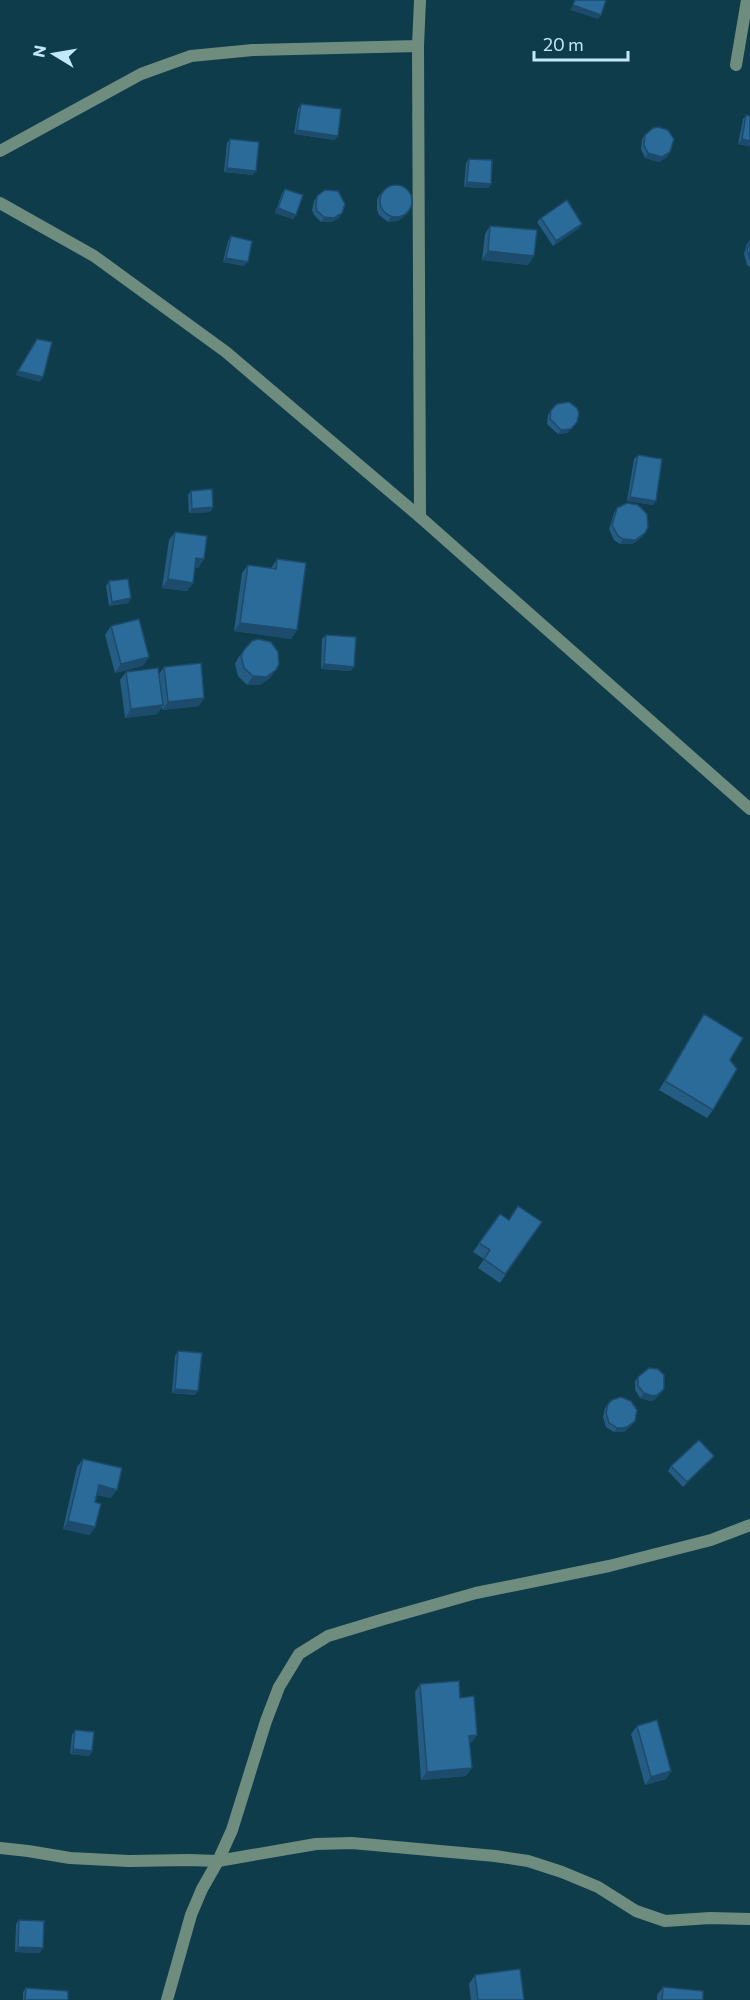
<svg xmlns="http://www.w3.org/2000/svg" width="750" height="2000" font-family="Commissioner,sans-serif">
<rect width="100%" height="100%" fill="#0e3c4b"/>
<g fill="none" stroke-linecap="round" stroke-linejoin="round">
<g stroke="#6f8d7e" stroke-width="12">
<polyline points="420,0 418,46 420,517"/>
<polyline points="736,65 747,0"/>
<polyline points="0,151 141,74 191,56 253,50 418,46"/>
<polyline points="0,203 94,256 226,352 420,517 750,809"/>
<polyline points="0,1848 28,1851 70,1858 129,1861 189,1860 218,1861 316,1844 352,1843 495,1856 528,1861 562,1872 598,1887 636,1911 665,1921 710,1918 750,1919"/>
<polyline points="167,2000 191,1915 202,1889 218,1861 232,1830 266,1721 279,1687 299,1654 328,1636 384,1619 476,1593 609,1566 711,1540 750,1525"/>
</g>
</g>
<g fill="#245c84">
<polygon points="301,104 335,140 294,134 298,109"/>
<polygon points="746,115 750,146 738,144 743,119"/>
<polygon points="645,135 670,152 667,157 659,162 645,158 641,149 642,139"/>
<polygon points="230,139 253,175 224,172 227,143"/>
<polygon points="469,159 491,184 488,188 464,187 466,163"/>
<polygon points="285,189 296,215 293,219 275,213 282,193"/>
<polygon points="380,194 407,214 398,221 388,222 379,215 377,210 377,199"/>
<polygon points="317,196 339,218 331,222 321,222 314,215 312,210 314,201"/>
<polygon points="541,218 582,224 579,228 553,246 537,222"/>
<polygon points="490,226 534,256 528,265 482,260 485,234"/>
<polygon points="231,236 244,266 223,262 228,241"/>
<polygon points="750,240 750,267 747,265 744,254 747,244"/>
<polygon points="551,410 577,422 567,433 558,434 547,424 548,415"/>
<polygon points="638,455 653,505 627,501 634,459"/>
<polygon points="191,491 213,507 210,512 189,513 188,495"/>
<polygon points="617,508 645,533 642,537 632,544 620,544 614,540 609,529 614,513"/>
<polygon points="175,532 204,559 198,568 195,567 193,583 187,591 162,588 169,540"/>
<polygon points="277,559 297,630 291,639 234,631 242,573 248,565 271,568"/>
<polygon points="109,581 128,603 109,606 106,586"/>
<polygon points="111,626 143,666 115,673 105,635"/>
<polygon points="326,635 351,671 321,669 322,639"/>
<polygon points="244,650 270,678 260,685 247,685 238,676 235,664 238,658"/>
<polygon points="164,667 199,706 162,710 162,707 157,714 125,718 120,680 126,672 159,674"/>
<polygon points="704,1014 730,1060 713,1110 707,1118 659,1090"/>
<polygon points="500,1214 508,1220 542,1222 500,1283 478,1268 484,1259 473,1252"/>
<polygon points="178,1351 195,1395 172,1393 175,1356"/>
<polygon points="638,1377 664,1389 661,1393 654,1400 650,1401 640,1398 635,1390 635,1381"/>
<polygon points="608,1404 632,1425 624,1432 614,1432 606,1427 603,1417 605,1408"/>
<polygon points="714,1456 711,1460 683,1487 668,1471 671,1466"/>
<polygon points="83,1459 111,1498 97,1495 90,1535 63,1529 77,1467"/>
<polygon points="420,1684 460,1698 477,1735 471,1743 470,1743 466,1776 421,1780 415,1692"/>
<polygon points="637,1726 671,1771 666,1779 645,1785 631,1734"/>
<polygon points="75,1730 92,1751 89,1756 70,1754 72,1735"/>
<polygon points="19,1920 40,1953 15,1952 16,1924"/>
<polygon points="475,1975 524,2000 471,2000 469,1984"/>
<polygon points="663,1987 703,2000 657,2000 657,1995"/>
<polygon points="26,1988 68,2000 23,2000 23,1992"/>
</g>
<g fill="#1d4b6c">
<polygon points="573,5 601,15 598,19 570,10"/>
<polygon points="297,130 338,136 335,140 294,134"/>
<polygon points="742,139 750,141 750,146 738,144"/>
<polygon points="670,152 667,157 659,162 645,158 648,153"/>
<polygon points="227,168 256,171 253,175 224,172"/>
<polygon points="467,182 491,184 488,188 464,187"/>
<polygon points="278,208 296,215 293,219 275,213"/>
<polygon points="410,210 407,214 398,221 388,222 391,217"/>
<polygon points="342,213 339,218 331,222 321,222 324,217"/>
<polygon points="582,224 579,228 553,246 556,241"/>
<polygon points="488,251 534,256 528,265 482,260"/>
<polygon points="226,258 248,262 244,266 223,262"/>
<polygon points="18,371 43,377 40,382 15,375"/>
<polygon points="577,422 567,433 558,434 561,430"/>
<polygon points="630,497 656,501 653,505 627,501"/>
<polygon points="213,507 210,512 189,513 192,509"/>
<polygon points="645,533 642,537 632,544 620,544 623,539"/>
<polygon points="196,558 204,559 198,568 190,567"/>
<polygon points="168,579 193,583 187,591 162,588"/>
<polygon points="131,598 128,603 109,606 112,602"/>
<polygon points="240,623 297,630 291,639 234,631"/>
<polygon points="149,657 143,666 115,673 121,664"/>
<polygon points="324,664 354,667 351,671 321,669"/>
<polygon points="276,670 270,678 260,685 247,685 253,676"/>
<polygon points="204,698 199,706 162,710 168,702"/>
<polygon points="163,705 157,714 125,718 131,709"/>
<polygon points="175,1389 198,1391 195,1395 172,1393"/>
<polygon points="664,1389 661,1393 654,1400 650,1401 640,1398 644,1393"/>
<polygon points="635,1421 632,1425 624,1432 614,1432 617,1428"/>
<polygon points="714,1456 711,1460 683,1487 687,1482"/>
<polygon points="99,1485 117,1490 111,1498 93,1494"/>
<polygon points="68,1521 95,1527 90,1535 63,1529"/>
<polygon points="477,1735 471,1743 463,1744 469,1736"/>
<polygon points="73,1749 92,1751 89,1756 70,1754"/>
<polygon points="472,1768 466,1776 421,1780 427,1772"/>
<polygon points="671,1771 666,1779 645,1785 651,1777"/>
<polygon points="18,1947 43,1948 40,1953 15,1952"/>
</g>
<g fill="#2a6b9a" stroke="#1d4b6c" stroke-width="1.5">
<polygon points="575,0 606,0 601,15 573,5"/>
<polygon points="301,104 341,109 338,136 297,130"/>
<polygon points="746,115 750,116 750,141 742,139"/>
<polygon points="658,127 668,130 674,139 670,152 662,157 648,153 644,145 645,135 653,128"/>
<polygon points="230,139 259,142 256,171 227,168"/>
<polygon points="469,159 492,160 491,184 467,182"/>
<circle cx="396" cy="201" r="16"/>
<polygon points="285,189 303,195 296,215 278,208"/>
<polygon points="325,190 338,191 345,204 342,213 334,218 324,217 317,211 316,206 317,196"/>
<polygon points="567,200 582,224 556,241 541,218"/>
<polygon points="490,226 537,230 534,256 488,251"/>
<polygon points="231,236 252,241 248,262 226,258"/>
<polygon points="750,241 750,260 747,250"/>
<polygon points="37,339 52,342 43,377 18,371"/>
<polygon points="569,402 577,408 579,413 577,422 571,429 561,430 550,419 551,410 557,404"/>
<polygon points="638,455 662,459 656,501 630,497"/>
<polygon points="212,489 213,507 192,509 191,491"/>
<polygon points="627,503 638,505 647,514 648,527 645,533 635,540 623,539 618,536 612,525 617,508"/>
<polygon points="175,532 207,536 204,559 196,558 193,583 168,579"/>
<polygon points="277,559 306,563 297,630 240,623 248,565 276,569"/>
<polygon points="128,579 131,598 112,602 109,581"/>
<polygon points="139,619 149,657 121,664 111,626"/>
<polygon points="326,635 356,637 354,667 324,664"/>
<polygon points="258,639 271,642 278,652 279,664 276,670 266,677 253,676 244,668 241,656 244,650 252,641"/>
<polygon points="201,663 204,698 168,702 164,667"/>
<polygon points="158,668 163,705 131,709 126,672"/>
<polygon points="704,1014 743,1038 730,1060 737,1069 713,1110 665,1081"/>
<polygon points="518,1206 542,1222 505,1274 484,1259 490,1250 479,1243 500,1214 509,1220"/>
<polygon points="178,1351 202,1353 198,1391 175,1389"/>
<polygon points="649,1368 658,1369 664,1375 664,1389 657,1395 653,1396 644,1393 638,1386 638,1377"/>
<polygon points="621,1397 631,1401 637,1410 635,1421 627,1427 622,1428 617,1428 609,1423 606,1413 608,1404 612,1400"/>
<polygon points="699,1440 714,1456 687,1482 671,1466"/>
<polygon points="83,1459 122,1468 117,1490 99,1485 95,1502 101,1504 95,1527 68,1521"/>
<polygon points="459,1681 460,1698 474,1696 477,1735 469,1736 472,1768 427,1772 420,1684"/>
<polygon points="657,1720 671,1771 651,1777 637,1726"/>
<polygon points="75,1730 94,1732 92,1751 73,1749"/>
<polygon points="19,1920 44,1921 43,1948 18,1947"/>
<polygon points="520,1969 524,2000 478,2000 475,1975"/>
<polygon points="663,1987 703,1991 703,2000 662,2000"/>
<polygon points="26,1988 68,1991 68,2000 25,2000"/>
</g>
<g transform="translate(54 54) rotate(281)" stroke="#0e3c4b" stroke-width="4.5" paint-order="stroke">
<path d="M0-4.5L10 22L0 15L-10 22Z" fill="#c2e9f8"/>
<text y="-9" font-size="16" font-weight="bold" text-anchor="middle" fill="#c2e9f8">N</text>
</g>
<path d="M534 51v9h94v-9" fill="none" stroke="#c2e9f8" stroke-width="3"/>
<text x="543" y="51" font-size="18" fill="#c2e9f8" stroke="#0e3c4b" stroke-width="4.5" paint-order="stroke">20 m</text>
</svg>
